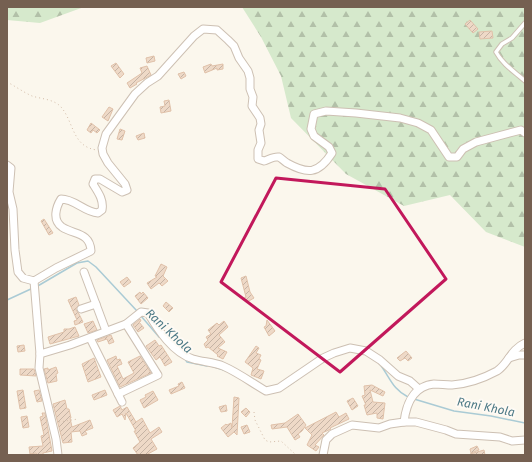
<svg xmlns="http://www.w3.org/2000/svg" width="532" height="462" font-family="'Fira Sans',sans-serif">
<defs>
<pattern id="forest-firs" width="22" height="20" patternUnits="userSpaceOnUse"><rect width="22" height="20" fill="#d6e9cc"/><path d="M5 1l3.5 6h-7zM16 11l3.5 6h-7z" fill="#b2c0a8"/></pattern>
<pattern id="building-hatch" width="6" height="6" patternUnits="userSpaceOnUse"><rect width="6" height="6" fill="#eed9c7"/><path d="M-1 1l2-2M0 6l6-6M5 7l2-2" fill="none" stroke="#c5b3a4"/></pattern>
</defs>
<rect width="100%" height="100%" fill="#fbf7ed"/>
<g fill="url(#forest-firs)">
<polygon points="7,7 84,7 40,23 7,20"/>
<polygon points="242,7 525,7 525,247 486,232 450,195 404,206 346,174 291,118 281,76 261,37"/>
</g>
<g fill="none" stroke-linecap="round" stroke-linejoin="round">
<g stroke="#aacbd5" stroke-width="1.5">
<polyline points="36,287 77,263 88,261 96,267 137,311"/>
<polyline points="7,300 33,288"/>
<polyline points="141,316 159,337"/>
<polyline points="185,359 187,362 207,366"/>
<path d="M379 363C390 377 392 389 408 397"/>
<polyline points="211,366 227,371"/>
<polyline points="288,386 297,380"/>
<polyline points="414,399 454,411 491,416 525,423"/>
</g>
</g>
<g fill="url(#building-hatch)" stroke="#e0c1a9">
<polygon points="470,20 478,29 473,33 465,24"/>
<polygon points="492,31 493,38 480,39 479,32"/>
<polygon points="154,56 155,61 147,63 146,58"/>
<polygon points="116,63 124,74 120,78 111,66"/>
<polygon points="211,64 212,66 223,64 223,69 217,70 217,68 205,73 203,67"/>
<polygon points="147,66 151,75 136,83 137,84 130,88 127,83 142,73 140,68"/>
<polygon points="184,72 186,76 181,79 178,74"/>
<polygon points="169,100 171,111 161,113 160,107 165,106 164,101"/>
<polygon points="109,107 113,109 108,121 102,117"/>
<polygon points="91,123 100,130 97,133 93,130 91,133 87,130"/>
<polygon points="120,129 125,131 122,140 117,139"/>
<polygon points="144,133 145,138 138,140 136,136"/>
<polygon points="44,219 53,233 49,235 41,221"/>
<polygon points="161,264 167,267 163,276 168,281 162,286 159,283 151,289 147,283 157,277 155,276"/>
<polygon points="246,276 250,292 254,298 247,302 244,298 246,297 241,278"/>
<polygon points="127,277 131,282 124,287 120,282"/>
<polygon points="140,292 141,294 143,292 148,298 141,304 135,296"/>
<polygon points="76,297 79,305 76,308 76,310 79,314 83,322 75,325 74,321 77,320 68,300"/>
<polygon points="166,302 173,308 169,312 163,306"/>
<polygon points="140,319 141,321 139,322 144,328 138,332 133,325"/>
<polygon points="267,320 275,331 269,336 264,327 266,326"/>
<polygon points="93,321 97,330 88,333 84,324"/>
<polygon points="224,321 228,327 219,335 225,342 218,348 227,352 223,359 217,356 218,355 208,347 206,348 204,344 208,340 206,337 211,334 208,330 217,323 219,325"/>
<polygon points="75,327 79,336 50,344 48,337 64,332 64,329 69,329"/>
<polygon points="111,335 114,342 109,344 107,339 98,342 97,340"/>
<polygon points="155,340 159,346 161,345 172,362 165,366 160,357 156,360 146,346"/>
<polygon points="24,345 25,351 18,352 17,346"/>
<polygon points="256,346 259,348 256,353 261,355 259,359 261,360 257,369 264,371 261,379 251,375 253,368 245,362"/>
<polygon points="406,351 412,358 408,361 405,358 400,361 397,358"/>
<polygon points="116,356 117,360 120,359 122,364 117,366 123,379 134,373 128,362 140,356 151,373 120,387 107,360"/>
<polygon points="94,358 101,377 88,382 82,364"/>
<polygon points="56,367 58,373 56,374 57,381 48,383 44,369 48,368 48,370"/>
<polygon points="20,369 34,369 36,376 20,375"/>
<polygon points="182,382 185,388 171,394 169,390 179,386 178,384"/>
<polygon points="372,385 385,392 383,396 370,390 373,402 385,403 383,419 377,418 377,413 367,415 364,405 366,405 362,396 365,395 364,386"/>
<polygon points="23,390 26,408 20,409 17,391"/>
<polygon points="39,390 42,401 37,402 34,391"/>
<polygon points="105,390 107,395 94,400 92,395"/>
<polygon points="153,391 158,400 144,408 140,400 146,397 145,395"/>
<polygon points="234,397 239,398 237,435 234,432 228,437 221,428 226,424 227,425 231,423 232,428"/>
<polygon points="353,398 358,406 352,410 347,401"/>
<polygon points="65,400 67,409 69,409 71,418 70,418 72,427 90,420 93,428 85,431 87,434 82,436 80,431 71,432 72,442 63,443 53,404"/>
<polygon points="226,405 227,411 221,412 219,407"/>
<polygon points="120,406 122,410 127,407 136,422 142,418 150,433 159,427 162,432 151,439 157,449 146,455 138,455 133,448 140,442 134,431 136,431 126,413 125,420 122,414 117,417 113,410"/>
<polygon points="246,408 250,412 246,417 241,412"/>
<polygon points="336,412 339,417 346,413 349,419 330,428 331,429 322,433 324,435 315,445 319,447 316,451 307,445 312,435 305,428"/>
<polygon points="42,413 45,413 52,451 43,453 43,455 37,455 36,453 30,454 29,447 43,446 41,436 44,435 40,417 43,416"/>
<polygon points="298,414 306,425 302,431 298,434 300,437 295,440 287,427 272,429 271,425 285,423"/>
<polygon points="27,416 29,427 23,428 21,417"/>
<polygon points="247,425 250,432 244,434 241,427"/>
<polygon points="477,446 479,450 471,453 470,449"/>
<polygon points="484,450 485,455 470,455 470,454"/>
</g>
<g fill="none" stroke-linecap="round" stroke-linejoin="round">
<g stroke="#cdc0b3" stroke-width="5.5">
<path id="lane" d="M525 23 512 38 502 44 496 52C503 65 515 72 525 81"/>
</g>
<g stroke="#cdc0b3" stroke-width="9">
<g id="street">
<path d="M7 165 11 168 9 192 13 209 15 250 18 272 23 278 34 281 56 268 91 251C90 232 74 235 62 227 52 220 56 207 61 199 75 199 84 212 98 213L102 210C104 200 98 192 93 184L95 179H100L122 192 127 190 125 184 108 163 103 154 102 148 106 134 135 94 147 83 158 76 194 36 203 29 217 30 228 40 234 46 239 58 248 71 250 78V89L253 97 252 106 260 118 261 124 259 130 261 143 258 150V159L264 161C268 160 274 156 279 157 281 158 284 161 287 163 307 174 318 175 332 153L329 147 314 136 311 129 314 114 326 111 356 113 400 118 418 123 431 130 449 157H457L463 149 476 142 521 130 525 133"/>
<polyline points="84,272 106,331"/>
<polyline points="34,281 40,354 39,368 56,439 58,455"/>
<polyline points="81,309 96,304"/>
<polyline points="90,338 122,402"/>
<path d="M40 354 70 345 126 324 141 312 148 313C158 330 173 353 193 359 203 362 214 362 223 366 239 373 252 383 266 391L279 388 323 358 334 353 350 348 366 351 380 360 398 376 410 381 419 389"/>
<polyline points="509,358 519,355 525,355"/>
<polyline points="118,394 158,375 126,324"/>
<polyline points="404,422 416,422 446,430 456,434 500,437 512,441 525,440"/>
<path d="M323 455 326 440 332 434 352 425 379 428 390 424 404 422C406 405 413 386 434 384 440 384 446 385 452 385 467 384 484 378 497 371 509 363 510 350 525 343"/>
</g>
</g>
<g stroke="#d4bda9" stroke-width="1" stroke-dasharray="1 3" stroke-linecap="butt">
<path d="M7 82C15 86 23 92 32 96 41 99 54 99 61 107 74 122 72 147 97 150"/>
<polyline points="254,412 255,420 265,440 269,442 281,441 295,454 298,455"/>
<polyline points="59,422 78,419"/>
</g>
<use href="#lane" stroke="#fff" stroke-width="3.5"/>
<use href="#street" stroke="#fff" stroke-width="7"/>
</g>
<path fill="none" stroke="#c2185b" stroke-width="3" stroke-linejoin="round" d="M276 178 385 189 446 279 340 372 221 282Z"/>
<g text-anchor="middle" stroke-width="4" stroke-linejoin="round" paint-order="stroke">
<g font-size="12" font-style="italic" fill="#4c7986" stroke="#fefaf4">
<text transform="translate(169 331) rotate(43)" y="4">Rani Khola</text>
<text transform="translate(486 407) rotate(11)" y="4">Rani Khola</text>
</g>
</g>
<rect width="532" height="462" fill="none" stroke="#756051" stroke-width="16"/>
</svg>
